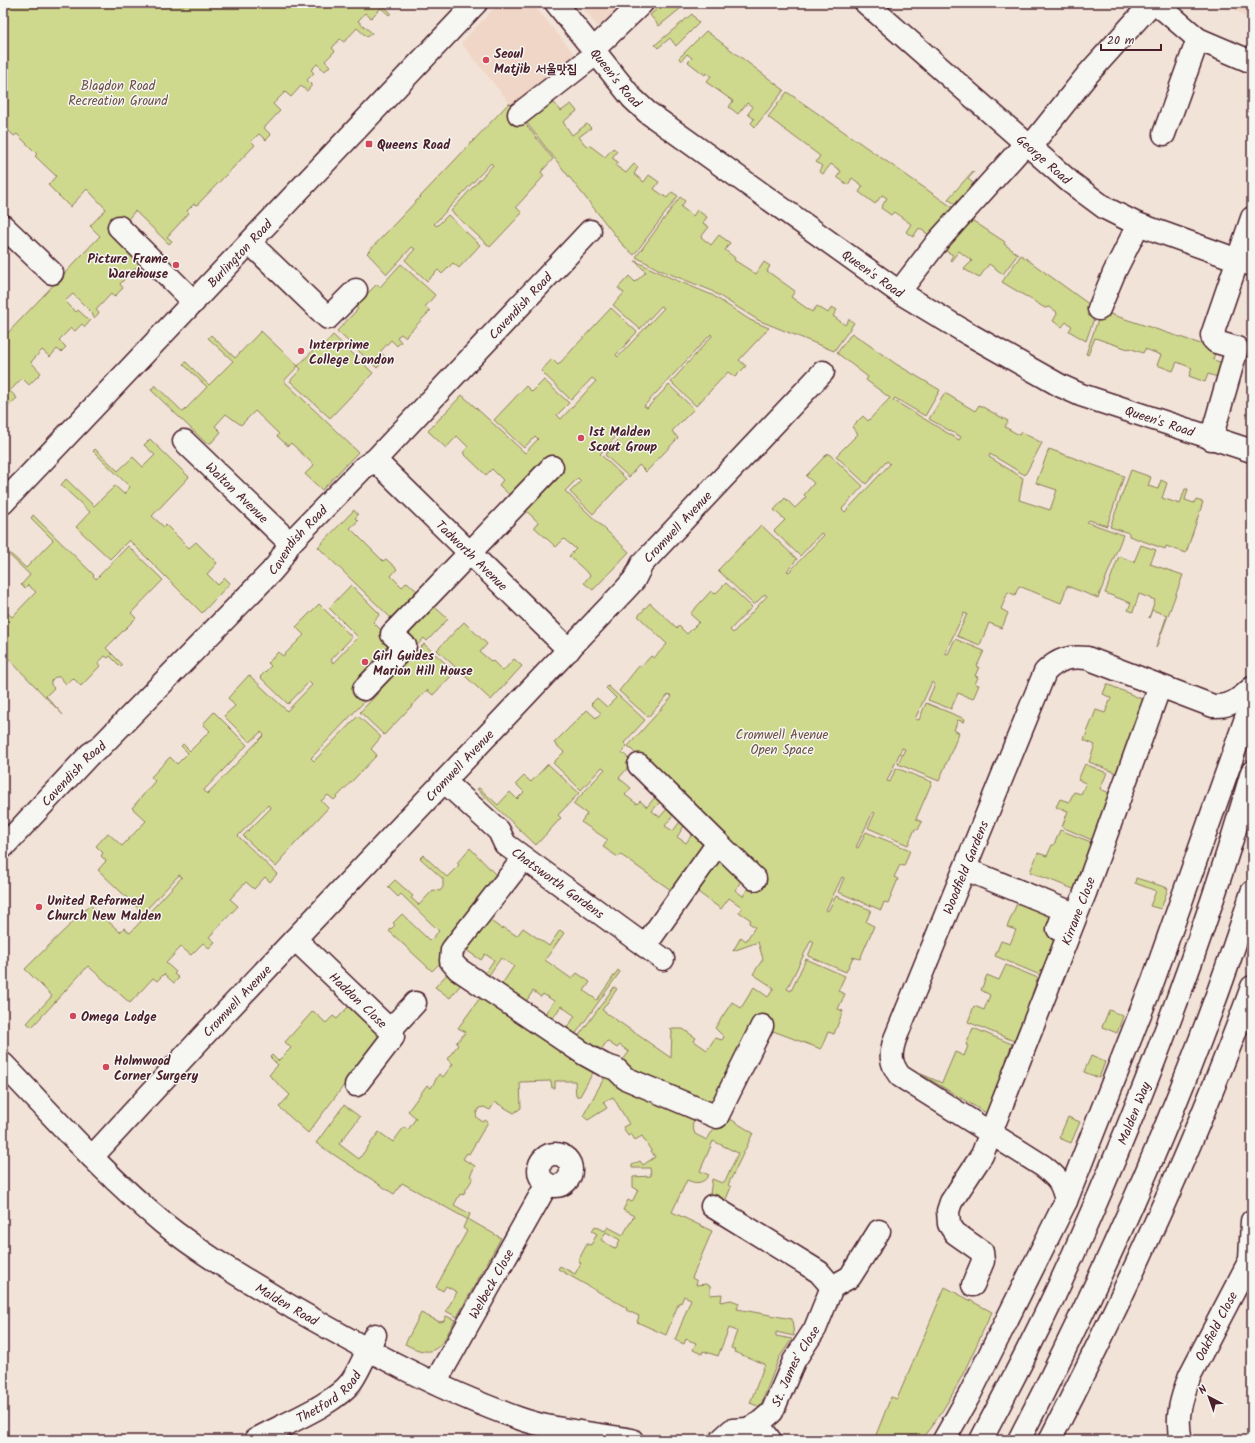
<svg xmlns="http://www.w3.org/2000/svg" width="1255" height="1443" font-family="Kalam,'Poor Story',sans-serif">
<rect width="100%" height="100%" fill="#f2e3d8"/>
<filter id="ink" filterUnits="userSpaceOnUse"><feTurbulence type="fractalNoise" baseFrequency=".025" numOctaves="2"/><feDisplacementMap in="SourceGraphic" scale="8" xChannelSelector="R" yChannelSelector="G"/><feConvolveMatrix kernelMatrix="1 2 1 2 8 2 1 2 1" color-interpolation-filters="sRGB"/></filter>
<g filter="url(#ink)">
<g fill="#f0d6c6">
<polygon points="499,3 532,3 577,57 515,110 461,43"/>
<polygon points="579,3 664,3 612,46"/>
<polygon points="1226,3 1252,3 1252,22"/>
</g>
<g fill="#ced98d" stroke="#8c7c5c" fill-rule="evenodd">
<polygon points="3,3 387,3 384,6 391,13 389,15 381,8 371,18 365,13 358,21 372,33 367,37 357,28 344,42 340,39 332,48 335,51 325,61 330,66 325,71 317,64 311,70 314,73 307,80 312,85 307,91 301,86 291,97 285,92 273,104 280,111 264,128 271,135 266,140 259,134 251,141 255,145 197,205 194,204 187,211 189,213 167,237 172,241 169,244 135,211 122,226 144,255 137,262 141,266 138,269 136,267 120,284 123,288 114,297 111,294 96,310 99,313 94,318 92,313 73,294 65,301 76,312 78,310 90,321 85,327 82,324 75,331 71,328 59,340 66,347 61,352 57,349 50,357 42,350 31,362 41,373 29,385 22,378 10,391 17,398 7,407 3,404 3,338 100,236 90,226 106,209 87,189 70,207 48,185 56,176 35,156 37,154 17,134 14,136 3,125"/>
<polygon points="664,3 686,4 659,26 650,15"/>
<polygon points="692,14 699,23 676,46 670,38 658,48 655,45"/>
<polygon points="706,31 784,90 755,127 751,123 754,119 748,114 753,107 747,103 738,114 729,107 733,101 706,82 711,76 706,73 705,75 688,62 692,58 687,54 681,61 679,58"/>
<polygon points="787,92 959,212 932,237 919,228 913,237 906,232 911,224 894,212 891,215 881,208 887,198 882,195 875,204 859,192 863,186 852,178 848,185 837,177 841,171 831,164 823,174 819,171 822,166 816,162 820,156 768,117"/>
<polygon points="551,99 561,111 571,104 577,111 563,122 572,135 587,124 591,128 579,137 587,147 589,145 605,157 613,148 617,151 612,158 618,162 616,166 626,173 634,164 638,167 634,174 644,182 649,175 659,182 654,189 667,198 672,192 678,196 634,255 622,244 522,117"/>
<polygon points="509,103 553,159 541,172 544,176 516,207 522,213 490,247 451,211 493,165 491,163 434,224 437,226 448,215 480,245 459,268 453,263 442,274 438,270 427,281 405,260 415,249 412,247 387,274 367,253"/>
<polygon points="973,171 974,172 968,179 980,189 962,209 948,199"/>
<polygon points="680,197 685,201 681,207 693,216 697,210 707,217 703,223 709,227 701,237 711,245 719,235 730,243 725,250 735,258 734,260 756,274 764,262 770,266 767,271 795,291 791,297 812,312 817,306 828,313 832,307 837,310 833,316 845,325 849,319 854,323 834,351 758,320 710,290 660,270 636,257"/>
<polygon points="970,219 1005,242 1004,244 1018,254 1003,274 989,264 979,278 964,269 972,261 959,251 951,261 950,260 953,255 946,251 942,255 935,251"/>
<polygon points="1021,255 1097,310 1086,341 1069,331 1072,326 1066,322 1062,327 1053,321 1057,314 1056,311 1049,307 1045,308 1002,282"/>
<polygon points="635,261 671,278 712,295 750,320 769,328 739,360 746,366 735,377 728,372 696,406 671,382 712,336 711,334 644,406 647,408 669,385 694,409 672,431 678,438 646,472 639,465 629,477 605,455 625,432 622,430 600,454 626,479 593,514 570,492 581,481 578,478 565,491 629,552 593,590 584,583 590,575 569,556 576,549 564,539 556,547 534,527 538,522 499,485 503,480 492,469 486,475 463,453 468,447 457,436 446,448 428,431 462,395 525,453 538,439 535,436 524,448 494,420 526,386 532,392 544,380 569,403 557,415 561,419 596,381 592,378 571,400 541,371 552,359 558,365 611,308 637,332 616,355 618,357 664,308 661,306 640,329 613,305 624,293 618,288 629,276 635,282 646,272"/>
<polygon points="401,264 435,295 425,307 430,311 405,337 401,334 397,337 401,342 397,346 391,340 380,352 387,358 377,368 337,331 358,309 355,306 377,284 380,287"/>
<polygon points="1101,311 1216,349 1213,360 1228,364 1224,379 1208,374 1205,382 1189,376 1192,368 1177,362 1173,371 1157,365 1161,355 1145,349 1143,353 1129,348 1128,349 1095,338 1088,355 1086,354"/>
<polygon points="261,331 298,366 284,381 358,452 322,490 305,474 314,465 291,443 288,446 277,436 279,434 255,411 241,425 226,414 215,426 221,432 211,443 206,443 151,390 155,385 183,412 207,387 183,364 186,362 209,385 233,361 208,338 211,335 235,358"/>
<polygon points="852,333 896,364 940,390 925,416 895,398 893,400 959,440 961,437 929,419 945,393 975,411 979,405 1008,421 1005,427 1019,435 1021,432 1042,443 1025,475 990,454 989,457 1023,478 1019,500 1050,510 1057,490 1036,483 1049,449 1124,476 1107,526 1089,520 1087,522 1123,535 1098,598 1067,586 1061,603 1019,586 1015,595 1008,592 1001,609 1008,613 1002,628 989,623 980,645 957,636 967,614 964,613 945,653 948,654 955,639 984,651 977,666 979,667 975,676 978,677 975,684 979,685 973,699 958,693 951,709 928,700 935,684 932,682 915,719 919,720 926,703 965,719 964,722 958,720 954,730 959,733 939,781 898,764 905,749 902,748 887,781 890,782 896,768 932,782 916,819 922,822 918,830 915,829 908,845 868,828 875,813 873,812 856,847 858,848 866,832 910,850 904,866 900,865 894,877 898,879 888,903 884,902 881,910 838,892 844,878 842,877 826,910 828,911 836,896 871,910 866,922 874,926 860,959 853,957 846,972 808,956 814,942 811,940 787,989 791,991 806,959 845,976 838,991 845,994 838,1009 843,1011 834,1034 828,1032 821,1049 765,1028 766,1026 761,1023 715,1114 627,1076 642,1082 645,1075 620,1064 629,1052 620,1045 617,1048 607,1041 599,1053 595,1051 593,1053 575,1041 614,987 617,989 602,1010 671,1058 672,1031 670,1029 683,1029 696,1038 694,1041 707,1050 715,1038 722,1040 724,1037 715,1028 732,1002 741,1008 754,987 768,997 774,988 753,974 763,959 758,942 733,951 741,937 746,941 755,927 749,923 751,920 739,912 742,907 729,898 721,909 691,887 720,849 746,874 735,890 743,896 753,882 758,885 764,880 638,756 619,778 631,788 625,795 637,804 640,801 647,807 659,792 653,785 665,796 652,811 660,817 671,804 677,809 665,826 673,831 685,815 689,818 677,837 686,843 698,826 714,843 678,895 621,855 618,857 603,847 608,840 581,822 587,814 573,804 605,769 602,767 581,790 553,763 564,752 554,743 587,710 596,718 601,713 591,704 597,698 607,707 616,698 606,688 608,686 645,720 624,743 627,746 622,752 632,762 638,756 628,746 672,697 669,694 648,717 619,691 639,666 641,667 651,656 654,658 667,644 638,616 650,603 677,628 679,626 687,634 699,622 690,614 711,591 715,594 726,583 752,607 730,630 733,633 767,596 765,594 754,605 718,570 761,525 797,559 787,571 789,572 824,535 821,533 800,556 774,531 785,520 774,510 785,498 795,508 806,497 804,495 814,483 806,476 828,453 863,486 842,509 845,512 890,464 887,461 866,484 836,456 858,434 852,427 863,416 868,421 890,398 866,380 868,377 837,353"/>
<polygon points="333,335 373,373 330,418 290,381 301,369 298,366 319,344 323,346"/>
<polygon points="150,439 189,477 152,516 164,527 166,525 189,548 196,542 217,563 207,574 218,585 225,578 230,583 202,613 129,540 110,559 76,527 90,512 61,485 66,479 94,506 115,486 124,494 130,487 93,451 95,449 118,471 133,457 143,467 155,455 144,445"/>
<polygon points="1131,470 1151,477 1148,486 1158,489 1161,480 1167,483 1162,498 1180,504 1185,489 1188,489 1185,500 1194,503 1196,500 1203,502 1186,553 1166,546 1165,549 1129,536 1129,533 1110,527"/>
<polygon points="354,510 358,515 355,518 358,521 350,528 383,561 386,559 397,569 391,576 402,587 407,582 448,619 427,641 424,638 400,664 403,666 424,644 455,672 433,695 427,690 384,735 360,712 381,690 378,687 311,758 314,761 358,716 381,737 371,749 377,755 334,800 328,795 321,801 328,808 281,859 282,860 276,867 243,836 271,808 268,805 238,836 277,874 270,882 265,877 254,889 246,882 230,899 238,906 209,937 215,942 209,948 203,943 191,955 181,947 166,963 176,972 174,974 179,978 174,983 164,974 157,981 153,978 130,1003 88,966 32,1027 27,1023 52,996 25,969 90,905 120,932 124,928 130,933 182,877 179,875 143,913 98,870 106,861 101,856 103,853 96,846 108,833 122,846 146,821 132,808 155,781 151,777 170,757 177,764 188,753 181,746 183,744 190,751 210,731 203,724 214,712 247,745 204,790 207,794 264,735 261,732 250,742 224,716 235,706 228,698 249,675 287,711 312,685 309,682 288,704 260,677 271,666 268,663 278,652 283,656 304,635 296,627 319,604 352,637 331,660 333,663 358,637 329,608 351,585 380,614 373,622 383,632 394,621 318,547"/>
<polygon points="33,515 94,575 93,576 96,579 128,546 163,580 131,613 136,618 106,648 123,665 121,667 110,656 108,658 105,656 98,663 100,666 81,686 73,678 66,684 60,677 55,677 51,681 51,685 54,688 46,696 63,715 3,653 3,638 8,634 3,629 3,623 7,618 3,614 3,609 12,617 36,592 28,585 25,588 21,585 30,575 3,549 3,547 26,568 53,540 31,518"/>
<polygon points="1141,545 1156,550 1150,564 1183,575 1156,648 1167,615 1152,610 1149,618 1155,600 1139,594 1133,612 1128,610 1131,603 1105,593 1119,556 1134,562"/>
<polygon points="464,622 487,644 480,652 492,662 493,661 503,671 514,659 522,666 491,700 437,650"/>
<polygon points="1107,684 1144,700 1119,774 1089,762 1095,745 1084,740 1096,710 1105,713 1111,698 1103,694"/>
<polygon points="548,764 579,793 558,815 561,818 536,845 477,789 479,788 498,805 510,792 517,799 524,792 516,784 524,776 531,782"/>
<polygon points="1085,764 1107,773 1100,789 1112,794 1092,840 1062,827 1068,811 1056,807 1060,799 1069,802 1074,792 1081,794 1086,783 1078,780"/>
<polygon points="1060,830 1091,842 1085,858 1087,859 1076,890 1030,872 1038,853 1047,856 1052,845 1054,845"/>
<polygon points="470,848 495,874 505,865 440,963 432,971 389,931 395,925 393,923 402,914 430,941 439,931 401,894 398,897 388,887 395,880 413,896 411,898 419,905 433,890 440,891 443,887 443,879 420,858 423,855 447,877 459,865 457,863"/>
<polygon points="1136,878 1168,888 1161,909 1150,906 1156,891 1135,883"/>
<polygon points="1021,894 1060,910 1060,930 1048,960 1046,960 1040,975 995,956 1001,941 1010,944 1016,930 1007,927"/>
<polygon points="488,919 502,929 503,927 517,936 523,928 549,946 560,930 564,933 545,960 572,979 577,973 590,982 584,991 597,1000 618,970 620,972 572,1039 565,1031 575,1016 561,1006 551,1021 544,1015 554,1001 543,994 541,997 533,991 525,1003 498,990 514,966 501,958 487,978 483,976 494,960 485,954 481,960 466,950"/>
<polygon points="1006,965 1038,978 1032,994 1035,995 1023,1026 1020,1026 1014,1041 968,1022 974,1006 984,1010 990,995 981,990 987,975 999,980"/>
<polygon points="451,970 596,1067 580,1096 576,1096 575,1081 555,1081 555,1088 552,1088 551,1081 520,1082 521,1108 514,1113 495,1102 490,1110 484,1107 479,1108 476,1114 477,1118 483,1122 485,1120 488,1122 469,1154 467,1153 463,1159 475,1166 470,1176 473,1178 463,1195 460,1194 454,1205 470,1214 468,1219 501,1238 457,1317 446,1311 457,1292 446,1286 443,1291 436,1287 467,1231 463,1228 467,1219 402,1183 394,1194 316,1143 344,1105 360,1117 339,1144 359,1159 379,1132 393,1142 404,1127 408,1130 416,1118 408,1111 427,1085 431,1088 439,1074 443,1077 453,1064 447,1059 458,1045 456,1043 466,1032 458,1028 480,998 462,983 450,998 435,987"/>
<polygon points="349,1006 381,1036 308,1133 279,1107 290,1095 269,1075 278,1065 270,1057 272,1055 278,1061 291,1048 285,1042 313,1011 326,1023 333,1016 337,1019"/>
<polygon points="1109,1010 1123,1016 1117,1033 1102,1027"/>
<polygon points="973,1028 1012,1044 1006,1060 1008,1062 986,1113 919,1073 942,1083 955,1052 964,1056 968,1046 966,1045"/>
<polygon points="1091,1056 1105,1062 1099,1078 1084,1072"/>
<path d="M607 1073 697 1112 692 1125 695 1134 707 1140 722 1114 753 1133 728 1185 731 1187 724 1204 710 1194 712 1179 722 1183 723 1181 725 1182 738 1153 713 1141 700 1171 709 1175C703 1184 696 1184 687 1180L672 1212 712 1231 692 1278 697 1281 696 1285 706 1284 710 1286V1295L722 1294 721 1302 731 1300 739 1303 737 1309 792 1319 794 1336 776 1332V1336L792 1339 779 1358 760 1407 750 1403 765 1364 734 1352 735 1350 731 1348 737 1331 729 1328 718 1356 703 1351 702 1354 693 1350 696 1343 686 1339 684 1344 675 1340 691 1299 684 1296 681 1303 679 1302 666 1335 637 1322 639 1316 626 1310 627 1308 558 1269 560 1266 575 1274 581 1263 578 1261 587 1244 591 1245 597 1234 592 1231 595 1226 605 1231 608 1227 623 1235 634 1216 623 1210 628 1200 632 1202 638 1190 633 1187V1177L651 1176 650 1168H632V1165L640 1161 643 1165 655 1157 642 1136 635 1140 631 1134 628 1136 623 1127 629 1124 613 1097 603 1102 607 1108 588 1120 583 1116ZM606 1232 620 1240 616 1249 601 1240Z"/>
<polygon points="1068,1117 1080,1122 1071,1143 1059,1138"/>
<path d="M945 1287 992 1312C971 1355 953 1404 920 1440H874L891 1397 897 1399Z"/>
<path d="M421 1313 440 1322 444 1321 446 1316 455 1320C441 1346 436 1361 405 1344Z"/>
</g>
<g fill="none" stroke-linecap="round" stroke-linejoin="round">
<g stroke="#4a1f2b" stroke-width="25">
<g id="minor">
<path id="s1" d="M556 3 632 98 647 112 899 292 967 333 1061 386 1081 395 1252 451"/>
<path id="s2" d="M866 3 1070 182 1105 208 1135 223 1252 265"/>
<polyline points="1156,3 1198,39 1252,62"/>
<polyline points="594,49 642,3"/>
<polyline points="519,114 597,53"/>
<polyline points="1164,134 1198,39"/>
<polyline points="1030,147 1088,74 1152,3"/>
<polyline points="3,226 52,273"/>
<polyline points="119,227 194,302"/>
<polyline points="250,243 328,318 356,290"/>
<polyline points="899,292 938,241 1026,143"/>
<polyline points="1099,309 1114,273 1138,225"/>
<polyline points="1211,439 1237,348 1216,342 1213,339 1212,335 1252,218"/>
<path id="s3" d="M184 441 290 543"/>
<path id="s4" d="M375 460 569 650"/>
<polyline points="364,689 405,646 392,634 552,467"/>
<polyline points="639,765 718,843 645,946"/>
<path id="s5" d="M445 782 499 831 505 844 663 959"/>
<polyline points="718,843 755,879"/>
<path id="s6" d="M3 847 90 754 99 748 271 572 277 565 290 543 363 468 375 460 590 231"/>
<polyline points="523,859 452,950 451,961 458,969 586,1055 604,1065 616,1069 625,1078 717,1117 762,1026"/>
<polyline points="965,869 1065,910 1058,929"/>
<path id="s7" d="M295 939 393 1033V1037L356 1085"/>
<polyline points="391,1029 415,1003"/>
<circle cx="555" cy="1170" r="16"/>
<path id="s8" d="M92 1157 206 1033 624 591 634 580 642 564 823 372"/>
<path id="s9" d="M1066 1201C1062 1182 1058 1178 1043 1166L900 1076C890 1063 890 1054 895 1039L1045 672C1058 659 1069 656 1087 658L1213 706C1230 707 1240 699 1252 688"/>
<polyline points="712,1206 819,1272 832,1287"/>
<path id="s10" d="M973 1285 983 1261 982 1252 955 1233 949 1224 948 1211 951 1202 982 1155 1085 893 1160 686"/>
<path id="s11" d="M435 1383 547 1184"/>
<polyline points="758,1424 770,1440"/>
<path id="s12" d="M255 1440C281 1425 334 1405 351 1382 361 1368 367 1350 375 1335"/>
<path id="s13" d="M721 1440 732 1430 747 1429 758 1424 772 1412 794 1361 815 1329 832 1287 850 1277 879 1231"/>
<path id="s14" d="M1181 1440C1175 1417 1182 1397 1190 1375L1250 1260 1252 1221"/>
</g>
</g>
<g stroke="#4a1f2b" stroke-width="25">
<g id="major">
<path id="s15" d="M3 503 476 3"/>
<path id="s16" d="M3 1064C55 1118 105 1175 163 1223 204 1256 250 1282 295 1309 367 1350 439 1390 518 1418 554 1431 594 1433 632 1440"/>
</g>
</g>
<g stroke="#4a1f2b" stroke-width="25">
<g id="highway">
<polyline points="944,1440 970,1394 1066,1201 1153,981 1252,701"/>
<path id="s17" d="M981 1440C1013 1379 1045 1318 1073 1255 1143 1098 1205 937 1252 772"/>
<path d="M1019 1440C1110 1264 1192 1081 1252 892"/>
<path d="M1050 1440C1126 1293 1195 1143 1252 987"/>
</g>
</g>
<use href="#minor" stroke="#f6f6f2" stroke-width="22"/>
<use href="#major" stroke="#f6f6f2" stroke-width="22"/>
<use href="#highway" stroke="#f6f6f2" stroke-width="22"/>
</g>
</g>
<g fill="#d1495b" stroke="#f6f6f2" stroke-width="1.5">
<circle cx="486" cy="60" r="4"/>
<rect x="365" y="140" width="8" height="8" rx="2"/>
<circle cx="176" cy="265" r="4"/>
<circle cx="301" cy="351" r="4"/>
<circle cx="581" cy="438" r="4"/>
<circle cx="365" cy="662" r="4"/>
<circle cx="39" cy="907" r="4"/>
<circle cx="73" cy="1016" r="4"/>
<circle cx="106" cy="1067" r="4"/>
</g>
<g text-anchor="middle" stroke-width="3" stroke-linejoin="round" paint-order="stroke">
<g font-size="13" font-weight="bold" fill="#4a1f2b" stroke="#f6f6f2" text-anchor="start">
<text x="494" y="58">Seoul<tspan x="494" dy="15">Matjib 서울맛집</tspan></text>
<text x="377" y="149">Queens Road</text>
<text x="168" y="263" text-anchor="end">Picture Frame<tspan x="168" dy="15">Warehouse</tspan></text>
<text x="309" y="349">Interprime<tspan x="309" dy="15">College London</tspan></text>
<text x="589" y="436">1st Malden<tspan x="589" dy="15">Scout Group</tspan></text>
<text x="373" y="660">Girl Guides<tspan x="373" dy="15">Marion Hill House</tspan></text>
<text x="47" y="905">United Reformed<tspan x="47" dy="15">Church New Malden</tspan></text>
<text x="81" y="1021">Omega Lodge</text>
<text x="114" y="1065">Holmwood<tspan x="114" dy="15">Corner Surgery</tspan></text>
</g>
<g font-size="13" fill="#4a1f2b" stroke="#f6f6f2">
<text dy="5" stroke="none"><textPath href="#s1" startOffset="96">Queen's Road</textPath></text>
<text dy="5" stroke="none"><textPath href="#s2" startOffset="237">George Road</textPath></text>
<text dy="5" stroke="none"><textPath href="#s15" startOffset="344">Burlington Road</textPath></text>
<text dy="5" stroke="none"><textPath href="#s1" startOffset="420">Queen's Road</textPath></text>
<text dy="5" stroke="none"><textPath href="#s6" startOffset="750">Cavendish Road</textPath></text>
<text dy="5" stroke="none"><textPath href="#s1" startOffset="744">Queen's Road</textPath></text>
<text dy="5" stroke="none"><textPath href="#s3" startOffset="74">Walton Avenue</textPath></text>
<text dy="5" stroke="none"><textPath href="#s8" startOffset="861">Cromwell Avenue</textPath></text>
<text dy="5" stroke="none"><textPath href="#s6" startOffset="426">Cavendish Road</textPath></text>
<text dy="5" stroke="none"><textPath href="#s4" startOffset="136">Tadworth Avenue</textPath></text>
<text dy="5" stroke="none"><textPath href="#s8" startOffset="537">Cromwell Avenue</textPath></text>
<text dy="5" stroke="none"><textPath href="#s6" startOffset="102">Cavendish Road</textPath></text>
<text dy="5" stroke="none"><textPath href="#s9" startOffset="437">Woodfield Gardens</textPath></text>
<text dy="5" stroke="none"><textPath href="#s5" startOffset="153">Chatsworth Gardens</textPath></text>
<text dy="5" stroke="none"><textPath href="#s10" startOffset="420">Kirrane Close</textPath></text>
<text dy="5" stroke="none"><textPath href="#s7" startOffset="88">Haddon Close</textPath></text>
<text dy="5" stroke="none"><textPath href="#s8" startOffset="213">Cromwell Avenue</textPath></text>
<text dy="5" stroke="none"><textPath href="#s17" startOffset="361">Malden Way</textPath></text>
<text dy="5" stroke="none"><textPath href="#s11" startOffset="114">Welbeck Close</textPath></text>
<text dy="5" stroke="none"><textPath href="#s16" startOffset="374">Malden Road</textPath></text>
<text dy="5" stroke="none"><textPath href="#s14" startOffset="122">Oakfield Close</textPath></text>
<text dy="5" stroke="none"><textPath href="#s13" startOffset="112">St. James' Close</textPath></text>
<text dy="5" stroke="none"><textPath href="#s12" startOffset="86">Thetford Road</textPath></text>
</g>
<g font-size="13" fill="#6b4e44" stroke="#f6f6f2">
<text x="118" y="90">Blagdon Road<tspan x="118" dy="15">Recreation Ground</tspan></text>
<text x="782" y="739">Cromwell Avenue<tspan x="782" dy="15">Open Space</tspan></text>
</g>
</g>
<rect width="1255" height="1443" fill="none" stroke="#f6f6f2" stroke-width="16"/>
<rect x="8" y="8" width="1239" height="1427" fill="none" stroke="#4a1f2b" stroke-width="1.5" filter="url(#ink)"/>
<g transform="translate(1209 1397) rotate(319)" stroke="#f6f6f2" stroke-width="3" paint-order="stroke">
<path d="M0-3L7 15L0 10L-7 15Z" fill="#4a1f2b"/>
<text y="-6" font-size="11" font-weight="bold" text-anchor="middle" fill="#4a1f2b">N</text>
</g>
<path d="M1101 44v6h60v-6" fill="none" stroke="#4a1f2b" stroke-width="2"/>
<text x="1107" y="44" font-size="12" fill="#4a1f2b" stroke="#f6f6f2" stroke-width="3" paint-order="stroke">20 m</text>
</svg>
